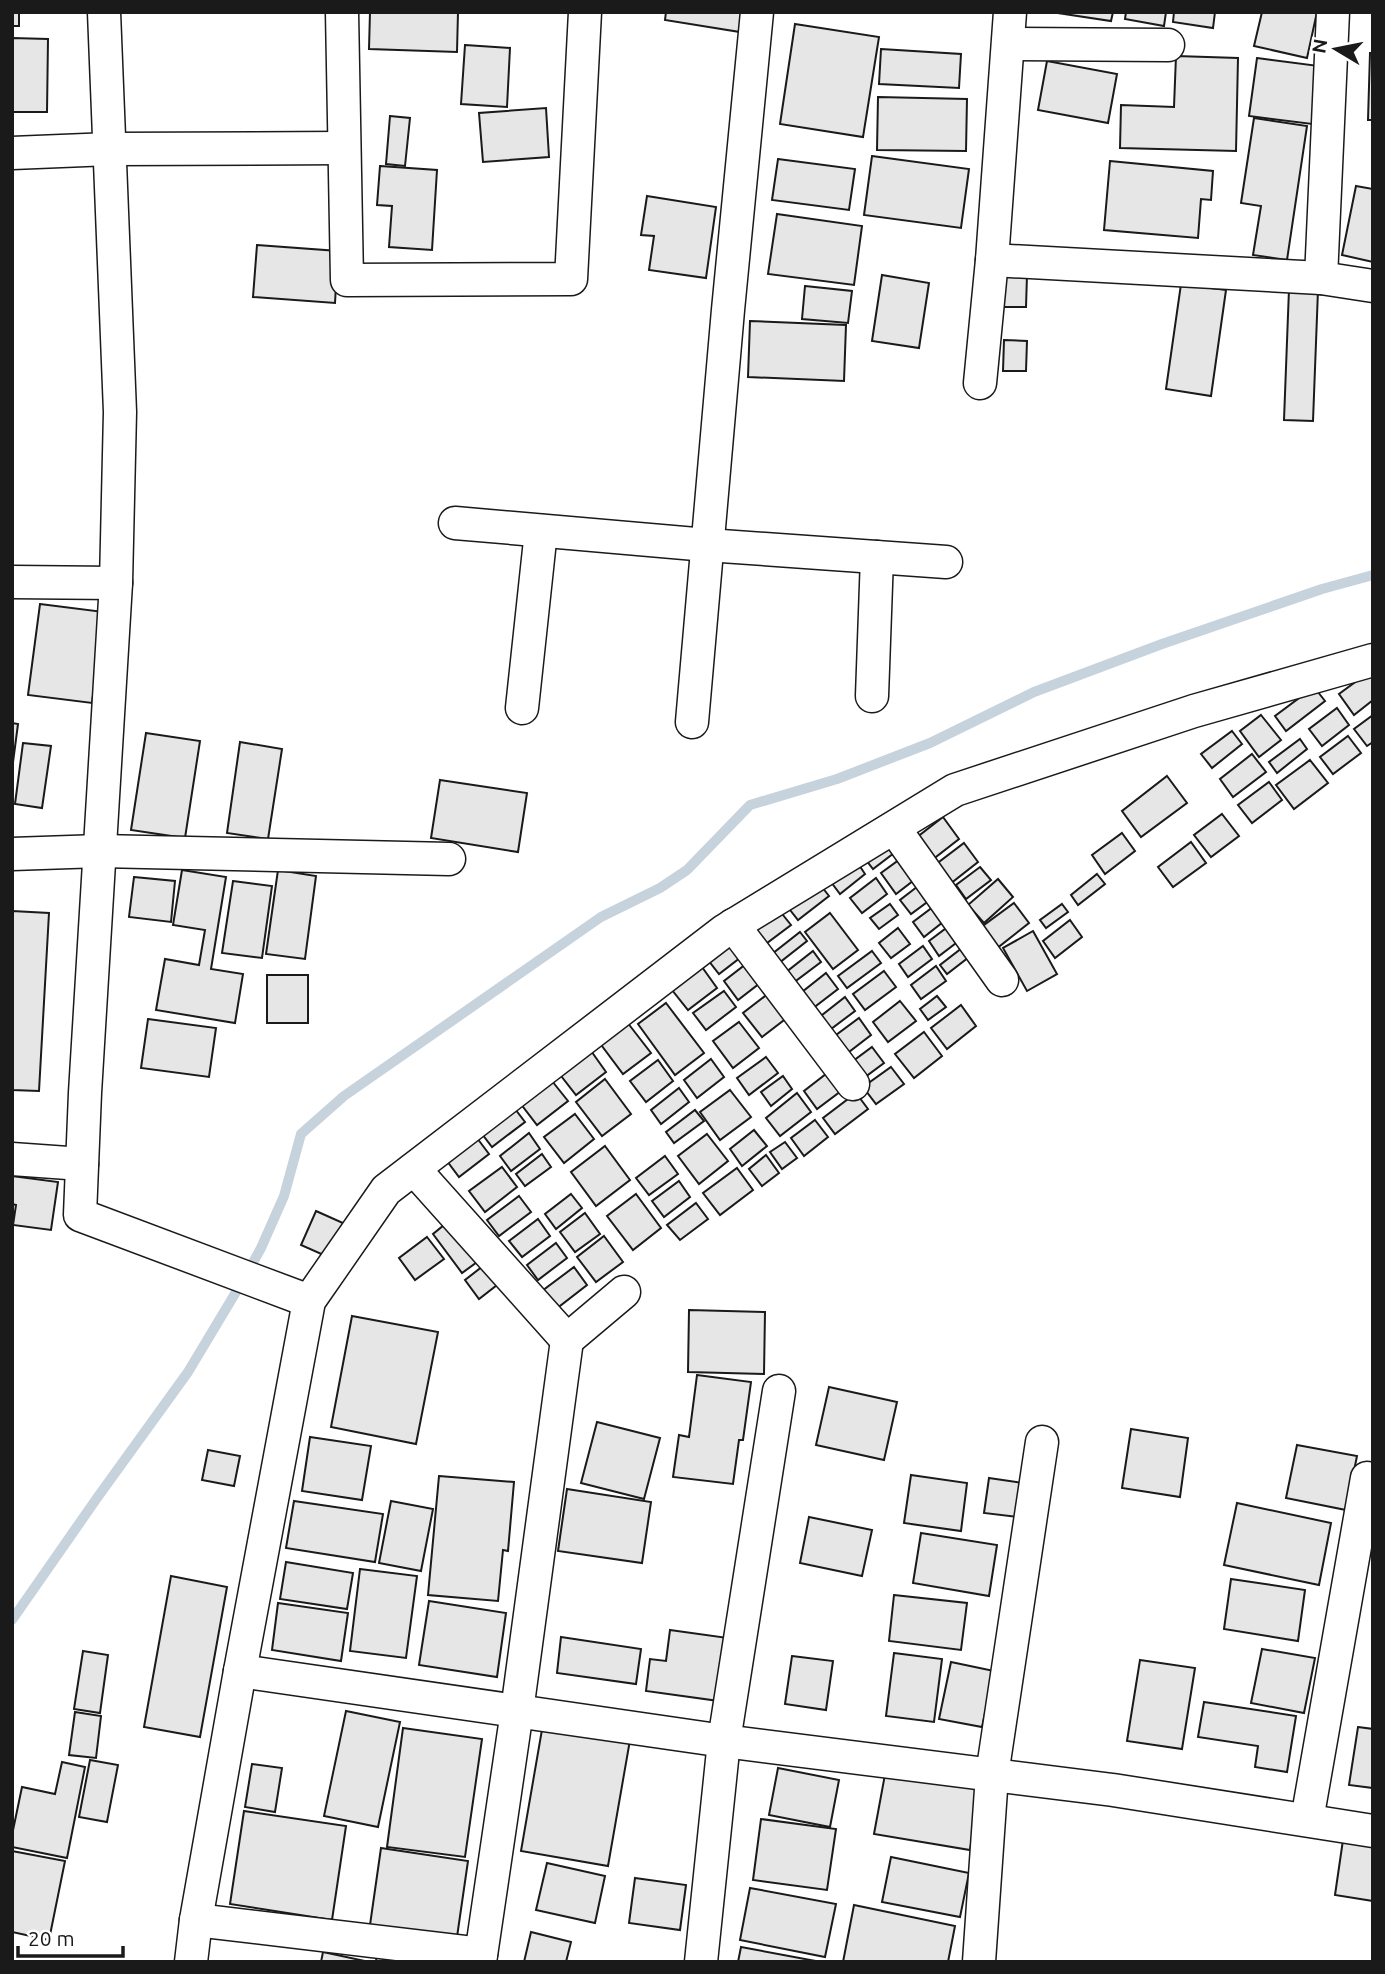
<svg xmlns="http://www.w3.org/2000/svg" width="1385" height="1974" font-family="Ubuntu,sans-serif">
<rect width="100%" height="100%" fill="#fff"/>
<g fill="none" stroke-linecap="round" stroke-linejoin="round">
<polyline stroke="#c6d2dc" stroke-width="10" points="12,1620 97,1498 188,1372 245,1277 261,1248 284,1196 301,1134 344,1096 601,917 660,888 687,870 750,805 837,779 930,743 1034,692 1162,644 1322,589 1373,575"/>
</g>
<g fill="#e6e6e6" stroke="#1a1a1a" stroke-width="2">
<rect x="12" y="12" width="7" height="14"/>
<polygon points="370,12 458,12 457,52 369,49"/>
<polygon points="666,12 742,12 740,32 665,20"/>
<polygon points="1051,12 1113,12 1111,21"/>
<polygon points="1126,12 1166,12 1164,26 1125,19"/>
<polygon points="1174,12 1215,12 1213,28 1173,22"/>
<polygon points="1262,12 1317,12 1307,58 1254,46"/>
<polygon points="795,24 879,37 863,137 780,124"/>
<polygon points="12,38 48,39 47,112 12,112"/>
<polygon points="465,45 510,48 507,107 461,104"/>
<polygon points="881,49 961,54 959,88 879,84"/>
<polygon points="1370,53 1373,53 1373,120 1368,120"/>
<polygon points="1176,56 1238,58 1236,151 1120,148 1121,105 1174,107"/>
<polygon points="1257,58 1319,66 1312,124 1249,116"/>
<polygon points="1047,61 1117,74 1108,123 1038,110"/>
<polygon points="878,97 967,99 966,151 877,150"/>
<polygon points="546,108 549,157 483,162 479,113"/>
<polygon points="390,116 410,118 405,166 386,164"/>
<polygon points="1254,118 1307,126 1287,260 1253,255 1261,206 1241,203"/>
<polygon points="872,156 969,169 961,228 864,215"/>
<polygon points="778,159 855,169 849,210 772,200"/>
<polygon points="1110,161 1213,171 1211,200 1201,199 1198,238 1104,230"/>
<polygon points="380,166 437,170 432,250 389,247 392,206 377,205"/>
<polygon points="1356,186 1373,189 1373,262 1342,255"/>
<polygon points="647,196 716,207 706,278 649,270 654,236 641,235"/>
<polygon points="777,214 862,226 854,285 768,274"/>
<polygon points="257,245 338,251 335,303 253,297"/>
<polygon points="882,275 929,283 919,348 872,341"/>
<polygon points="1001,275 1027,275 1026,307 1000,307"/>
<polygon points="1181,284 1226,290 1211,396 1166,389"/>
<polygon points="805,286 852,291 848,323 802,319"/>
<polygon points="1289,289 1318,290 1313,421 1284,420"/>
<polygon points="750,321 846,325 844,381 748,377"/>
<polygon points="1004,340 1027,341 1026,371 1003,371"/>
<polygon points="40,604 104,612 92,703 28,695"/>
<polygon points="1369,672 1373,678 1373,700 1354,715 1339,694"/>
<polygon points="1314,687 1325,701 1286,731 1275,716"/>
<polygon points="1337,708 1349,725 1322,746 1309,729"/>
<polygon points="1261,715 1281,740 1259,757 1240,731"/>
<polygon points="1373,715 1373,742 1367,746 1354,729"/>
<polygon points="12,723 18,724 12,770"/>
<polygon points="1232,731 1242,744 1212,768 1201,754"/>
<polygon points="146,733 200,741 185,838 131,830"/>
<polygon points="1348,736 1361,753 1333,774 1320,757"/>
<polygon points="1300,739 1307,749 1277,773 1269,762"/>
<polygon points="240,742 282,749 268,839 227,833"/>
<polygon points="23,743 51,746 42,808 15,804"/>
<polygon points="1252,754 1266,772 1233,797 1220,779"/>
<polygon points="1310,760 1328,783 1294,809 1276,785"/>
<polygon points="1167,776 1187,803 1141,837 1122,811"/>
<polygon points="440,780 527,793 518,852 431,838"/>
<polygon points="1269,782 1282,800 1252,823 1238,805"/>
<polygon points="1222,814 1239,836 1211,857 1194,835"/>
<polygon points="943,817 959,839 932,860 916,838"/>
<polygon points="1122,833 1135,851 1105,874 1092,855"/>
<polygon points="884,839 894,853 873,869 863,856"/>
<polygon points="1191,842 1206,863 1173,887 1158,867"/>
<polygon points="964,843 978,862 950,884 935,865"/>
<polygon points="903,857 918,877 896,894 881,873"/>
<polygon points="857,862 865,874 840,894 831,882"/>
<polygon points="980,867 991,880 966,899 956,885"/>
<polygon points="182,870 226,877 211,969 243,974 235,1023 156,1010 165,959 199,965 205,930 173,925"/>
<polygon points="278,870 316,876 305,959 266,954"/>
<polygon points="1097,874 1105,884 1078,905 1071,895"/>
<polygon points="134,877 175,881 171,922 129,917"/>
<polygon points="815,878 829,896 798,920 783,901"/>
<polygon points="876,878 887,894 862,913 850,898"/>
<polygon points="998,879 1013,897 984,923 968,905"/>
<polygon points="233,881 272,886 262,958 222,953"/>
<polygon points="922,883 934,897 911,914 900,900"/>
<polygon points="1014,903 1029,923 996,949 980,928"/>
<polygon points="890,904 898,915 879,929 870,918"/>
<polygon points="937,904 948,918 924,937 913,922"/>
<polygon points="1062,904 1068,912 1046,928 1040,920"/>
<polygon points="779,910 791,925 763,946 751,931"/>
<polygon points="12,911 49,913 39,1091 12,1090"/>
<polygon points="830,913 858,950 833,969 805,932"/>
<polygon points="1070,920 1082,937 1055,958 1043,941"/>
<polygon points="949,926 960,940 939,956 929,941"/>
<polygon points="898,928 910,944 891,958 879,943"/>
<polygon points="1033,931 1057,974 1027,991 1003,948"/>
<polygon points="800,932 807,941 779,963 772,954"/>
<polygon points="734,940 745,954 719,974 708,960"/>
<polygon points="923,946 932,959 908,977 899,964"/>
<polygon points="962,948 969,957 947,974 940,965"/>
<polygon points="813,951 821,962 793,983 785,973"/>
<polygon points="872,951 881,963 847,988 838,976"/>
<polygon points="746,964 760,983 738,1000 724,981"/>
<polygon points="936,966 946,981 921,999 911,985"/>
<polygon points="702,967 717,988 688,1010 672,990"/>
<polygon points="884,971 896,987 865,1010 853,994"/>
<polygon points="826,973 838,989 808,1012 797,996"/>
<rect x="267" y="975" width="41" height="48"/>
<polygon points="724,991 736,1007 706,1030 693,1013"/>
<polygon points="769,993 788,1017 762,1037 743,1013"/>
<polygon points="937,996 946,1007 928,1020 920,1009"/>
<polygon points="845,997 855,1011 827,1032 817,1019"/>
<polygon points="900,1001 916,1021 888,1042 873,1022"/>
<polygon points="666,1003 704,1053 675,1075 638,1024"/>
<polygon points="961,1005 976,1026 947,1049 931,1028"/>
<polygon points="859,1018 871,1035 845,1055 832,1038"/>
<polygon points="148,1019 216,1028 209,1077 141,1068"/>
<polygon points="627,1022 651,1053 623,1074 599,1042"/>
<polygon points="739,1022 759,1048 733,1068 713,1041"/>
<polygon points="924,1032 942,1056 914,1078 895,1054"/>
<polygon points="872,1047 884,1063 861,1080 849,1064"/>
<polygon points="589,1048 606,1072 576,1095 558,1072"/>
<polygon points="766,1057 778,1073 749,1095 737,1078"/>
<polygon points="711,1059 724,1077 697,1098 684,1080"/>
<polygon points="658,1060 673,1081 646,1102 630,1081"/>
<polygon points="835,1067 849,1085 817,1109 804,1091"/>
<polygon points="891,1067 904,1084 876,1104 863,1087"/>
<polygon points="548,1076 568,1101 537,1125 517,1099"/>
<polygon points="783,1076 792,1089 771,1106 761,1092"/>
<polygon points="605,1079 631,1114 602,1136 576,1102"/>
<polygon points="679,1088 689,1102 661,1124 651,1110"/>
<polygon points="730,1090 751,1117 720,1140 700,1112"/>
<polygon points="797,1093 811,1112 780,1136 766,1118"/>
<polygon points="856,1093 868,1109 835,1134 823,1118"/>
<polygon points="512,1105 525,1122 492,1147 479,1130"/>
<polygon points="695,1110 704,1121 674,1143 666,1132"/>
<polygon points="575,1114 594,1139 564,1163 544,1137"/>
<polygon points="815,1120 828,1137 804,1156 791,1138"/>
<polygon points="754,1130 767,1146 742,1166 730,1149"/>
<polygon points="529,1133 540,1149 511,1171 500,1156"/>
<polygon points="707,1134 728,1161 699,1184 678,1156"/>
<polygon points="477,1138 489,1154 459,1177 447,1161"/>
<polygon points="785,1142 797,1158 782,1169 770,1152"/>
<polygon points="605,1146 630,1180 596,1206 571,1172"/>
<polygon points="542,1154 551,1167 525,1186 516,1174"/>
<polygon points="766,1155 779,1173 762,1186 749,1169"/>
<polygon points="665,1156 678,1174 649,1195 636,1178"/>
<polygon points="502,1167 517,1187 485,1212 469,1191"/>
<polygon points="737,1168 753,1190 720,1215 703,1193"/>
<polygon points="12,1176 58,1182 51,1230 13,1225 16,1205 12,1204"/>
<polygon points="679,1181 690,1197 664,1217 652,1201"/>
<polygon points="571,1194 582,1208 556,1229 545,1214"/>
<polygon points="636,1194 661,1228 633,1250 607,1216"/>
<polygon points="519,1196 531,1212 499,1236 487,1220"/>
<polygon points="696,1203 708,1219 680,1240 667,1225"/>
<polygon points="316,1211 343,1223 328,1257 301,1245"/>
<polygon points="585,1213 600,1234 575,1252 560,1232"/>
<polygon points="454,1217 484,1257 462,1273 433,1234"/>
<polygon points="538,1219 550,1236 522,1257 509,1241"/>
<polygon points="604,1236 623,1262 596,1282 577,1257"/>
<polygon points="427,1237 444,1259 415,1280 399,1258"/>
<polygon points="556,1243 567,1258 538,1280 527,1265"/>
<polygon points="492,1259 506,1278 479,1299 465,1280"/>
<polygon points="574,1267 587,1285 556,1309 542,1291"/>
<polygon points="689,1310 765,1312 764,1374 688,1372"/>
<polygon points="352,1316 438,1332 416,1444 331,1427"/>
<polygon points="697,1375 751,1382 743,1440 739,1440 733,1484 673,1477 679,1435 689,1437"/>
<polygon points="829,1387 897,1402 884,1460 816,1445"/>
<polygon points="597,1422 660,1438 644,1499 581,1483"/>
<polygon points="1131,1429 1188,1438 1180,1497 1122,1488"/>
<polygon points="310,1437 371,1446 362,1500 302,1491"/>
<polygon points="1297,1445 1357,1456 1346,1510 1286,1498"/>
<polygon points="208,1450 240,1456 234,1486 202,1480"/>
<polygon points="911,1475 967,1483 961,1531 904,1523"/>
<polygon points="439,1476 514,1482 508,1551 503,1550 498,1601 428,1595"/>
<polygon points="989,1478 1023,1483 1018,1517 984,1513"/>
<polygon points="567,1489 651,1502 642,1563 558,1551"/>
<polygon points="294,1501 383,1514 375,1562 286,1548"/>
<polygon points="391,1501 433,1509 421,1571 379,1563"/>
<polygon points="1237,1503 1331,1523 1319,1585 1224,1565"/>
<polygon points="809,1517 872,1530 862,1576 800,1563"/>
<polygon points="921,1533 997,1545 989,1596 913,1583"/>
<polygon points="286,1562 353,1573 347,1609 280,1599"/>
<polygon points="360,1569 417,1576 406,1658 350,1651"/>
<polygon points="171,1576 227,1587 200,1737 144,1727"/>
<polygon points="1231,1579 1305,1590 1298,1641 1224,1629"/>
<polygon points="894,1595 967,1603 961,1650 889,1641"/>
<polygon points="429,1601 506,1613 497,1677 419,1665"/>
<polygon points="278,1603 348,1613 341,1661 272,1650"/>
<polygon points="670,1630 728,1638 719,1701 646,1691 650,1659 666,1661"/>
<polygon points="561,1637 641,1649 636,1684 557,1673"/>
<polygon points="1262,1649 1315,1658 1304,1713 1251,1703"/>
<polygon points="83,1651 108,1655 100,1713 74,1709"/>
<polygon points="894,1653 942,1659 934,1722 886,1716"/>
<polygon points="792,1656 833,1661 826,1710 785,1704"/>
<polygon points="1140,1660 1195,1668 1182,1749 1127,1741"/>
<polygon points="951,1662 994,1671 982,1727 939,1719"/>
<polygon points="1204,1702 1296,1716 1287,1772 1255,1767 1258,1746 1198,1737"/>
<polygon points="346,1711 400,1722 378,1827 324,1816"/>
<polygon points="75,1712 101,1716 96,1758 69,1755"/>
<polygon points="544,1718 630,1740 608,1866 521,1851"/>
<polygon points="1358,1727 1373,1729 1373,1788 1349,1785"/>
<polygon points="403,1728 482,1739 465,1857 387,1847"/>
<polygon points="90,1760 118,1765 107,1822 79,1817"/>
<polygon points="62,1762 85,1767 67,1858 12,1847 12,1835 22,1787 55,1794"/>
<polygon points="252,1764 282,1768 275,1812 245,1807"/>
<polygon points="778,1768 839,1780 830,1827 769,1815"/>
<polygon points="886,1769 981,1784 970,1850 874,1834"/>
<polygon points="244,1811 346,1826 332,1920 230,1904"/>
<polygon points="761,1819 836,1829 827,1890 753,1880"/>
<polygon points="1344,1833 1373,1837 1373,1901 1335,1895"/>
<polygon points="381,1848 468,1861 457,1937 370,1925"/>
<polygon points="12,1851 65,1861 49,1940 12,1932"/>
<polygon points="891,1857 969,1873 960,1917 882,1902"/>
<polygon points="547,1863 605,1876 595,1923 536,1910"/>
<polygon points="635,1878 686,1885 680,1930 629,1923"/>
<polygon points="750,1888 836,1904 825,1957 740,1940"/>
<polygon points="854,1905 955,1926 948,1962 843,1962"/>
<polygon points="531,1932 571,1942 566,1962 524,1962"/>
<polygon points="741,1947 821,1962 738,1962"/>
<polygon points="323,1952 365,1961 365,1962 321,1962"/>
<polygon points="377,1952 435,1962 376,1962"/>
</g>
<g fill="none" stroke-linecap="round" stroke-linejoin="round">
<g stroke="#1a1a1a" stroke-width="35">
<g id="street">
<polyline points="104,12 120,412 116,583 85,1093 80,1215 309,1301"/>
<polyline points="342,12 347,280 571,279 585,12"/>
<polyline points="1009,44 1168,45"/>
<polyline points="12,153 110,149 344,148"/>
<polyline points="992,260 1321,278 1373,286"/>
<polyline points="1321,278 1333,12"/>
<polyline points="980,383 992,260 1010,12"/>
<polyline points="455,523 707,545 946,562"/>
<polyline points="12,582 116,583"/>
<polyline points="872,696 877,557"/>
<polyline points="522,708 541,531"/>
<polyline points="692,722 728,310 757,12"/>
<polyline points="894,828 1002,980"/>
<polyline points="12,854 100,851 449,859"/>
<polyline points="733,925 853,1084"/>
<polyline points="12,1159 82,1164"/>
<polyline points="414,1169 567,1340 624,1292"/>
<polyline points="240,1671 724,1741 1113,1790 1373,1831"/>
<polyline points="1307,1820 1367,1478"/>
<polyline points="196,1920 481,1954"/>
<polyline points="191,1962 196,1920 240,1671 309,1301 386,1190 724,931 955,790 1194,711 1373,660"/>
<polyline points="480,1962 517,1711 567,1340"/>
<polyline points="701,1962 724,1741 779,1391"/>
<polyline points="979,1962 992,1775 1042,1442"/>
</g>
</g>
<use href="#street" stroke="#fff" stroke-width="32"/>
</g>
<rect width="1385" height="1974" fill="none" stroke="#1a1a1a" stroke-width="28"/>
<g transform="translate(1336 49) rotate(280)" stroke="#ffffff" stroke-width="5" paint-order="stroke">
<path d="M0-5L12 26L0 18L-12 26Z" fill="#1a1a1a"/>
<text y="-10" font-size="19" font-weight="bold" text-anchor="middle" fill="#1a1a1a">N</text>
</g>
<path d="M18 1946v10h105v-10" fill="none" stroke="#1a1a1a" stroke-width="3.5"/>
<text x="28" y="1946" font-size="21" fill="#1a1a1a" stroke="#ffffff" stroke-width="5" paint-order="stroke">20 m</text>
</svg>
